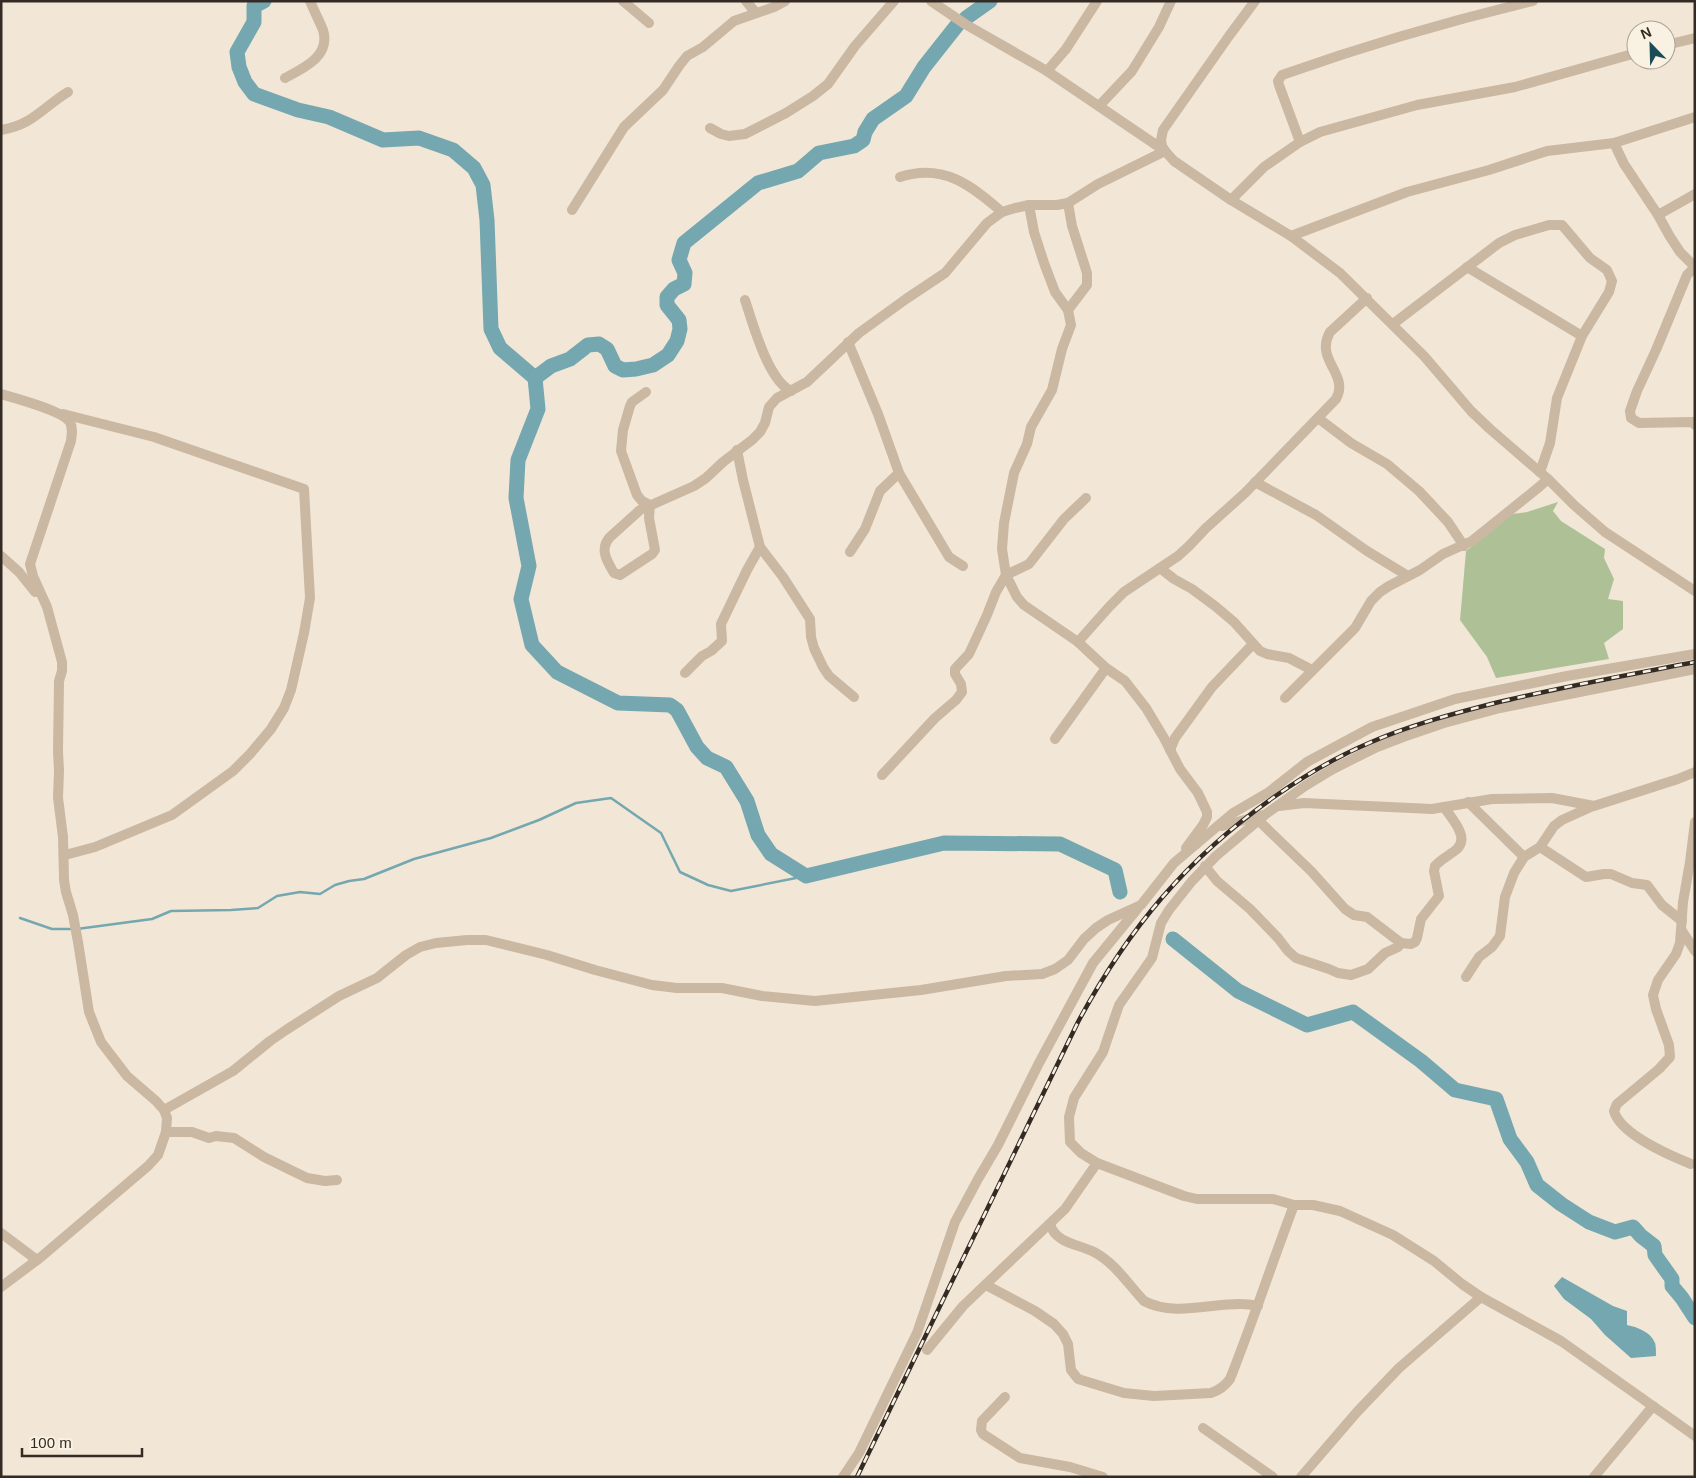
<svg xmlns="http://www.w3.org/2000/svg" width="1696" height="1478" font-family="Helvetica,sans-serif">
<rect width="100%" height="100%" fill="#f2e7d6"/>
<polygon fill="#aec196" points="1558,502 1553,511 1561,521 1605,549 1604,558 1614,579 1608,599 1623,601 1623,629 1604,643 1609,659 1496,678 1487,657 1460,620 1466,551 1512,514 1527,512"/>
<path fill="#74a7af" d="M1562 1277 1613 1306 1627 1311V1325C1637 1327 1651 1332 1655 1343 1656 1346 1656 1352 1656 1356L1631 1358 1605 1335 1591 1319 1564 1299 1554 1286Z"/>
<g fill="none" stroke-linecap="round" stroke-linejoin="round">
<g stroke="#74a7af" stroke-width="2.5">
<polyline points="20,918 52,929 72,929"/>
<polyline points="77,929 152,919 171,911 231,910 258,908 277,896 300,892 320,894 335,885 349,881 364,879 414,859 491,838 539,820 576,803 611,798 661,833 680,872 708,885 731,891 806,876"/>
</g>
<g stroke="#74a7af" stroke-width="15">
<polyline points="264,1 254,6 254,22 237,52 239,67 245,82 254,94 298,110 329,117 383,140 419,138 453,150 474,168 483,185 487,220 491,329 500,348 535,378 538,409 518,460 516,498 529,566 521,599 532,645 557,672 618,703 670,705 677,710 697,747 707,758 726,767 747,801 758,835 771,854 806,876 944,843 1060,844 1115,870 1120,892"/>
<polyline points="966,18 990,1"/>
<polyline points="535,378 551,366 570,359 588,345 599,344 607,349 615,366 623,370 636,369 653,365 668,355 677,341 680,329 679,320 667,305 667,297 674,289 684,284 685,273 679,260 684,243 758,183 798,171 819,153 854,146 863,140 865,132 873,119 906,96 924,67 958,24"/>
<polyline points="1173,939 1238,991 1307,1025 1353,1012 1421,1061 1455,1090 1496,1099 1510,1139 1527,1162 1537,1185 1561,1204 1589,1222 1615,1232 1633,1227 1641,1236 1654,1246 1655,1255 1672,1279 1672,1286 1682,1298 1695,1318"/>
</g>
<g stroke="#cab8a2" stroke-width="10">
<polyline points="623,1 649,23"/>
<polyline points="746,1 756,13"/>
<polyline points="1255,1 1229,36 1163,130 1161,140 1162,146 1165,151 1174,161 1231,200 1291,236 1340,273 1424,356 1471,411 1490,429 1548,479 1574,505 1605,532 1695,591"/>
<polyline points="1666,45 1695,38"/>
<polyline points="1047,71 1066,49 1097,1"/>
<path d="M285 78C304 68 331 56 323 30 319 20 314 11 310 1"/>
<polyline points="1099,106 1132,71 1159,27 1171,1"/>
<polyline points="710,128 721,134 729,136 745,134 786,113 813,96 828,84 855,46 894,1"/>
<path d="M1 130C33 125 43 107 68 92"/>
<path d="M1300 142 1279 85 1278 81 1282 75C1364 46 1449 21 1533 1"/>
<polyline points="1614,143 1624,164 1658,215 1669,235 1680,252 1695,267"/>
<path d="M900 177C943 163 971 185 1002 212"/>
<polyline points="1231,200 1264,167 1300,142 1320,132 1417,105 1515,87 1636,53"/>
<polyline points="1068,203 1072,226 1087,273 1087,285 1068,310"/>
<polyline points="1029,205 1034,232 1044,263 1055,292 1068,310 1071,325 1062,349 1052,390 1031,427 1027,444 1014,473 1004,523 1002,549 1006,575 1017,597 1024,605 1078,642 1106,668 1125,681 1146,708 1164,738 1180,769 1198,793 1207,812 1207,817 1203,825 1186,848"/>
<polyline points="572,210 624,127 663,90 679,66 687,56 703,47 734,21 774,7 785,1"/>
<polyline points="1658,215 1695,194"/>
<polyline points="1291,236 1407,192 1489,170 1547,151 1614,143 1695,117"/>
<polyline points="1467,267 1582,336"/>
<polyline points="1695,267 1687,275 1656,350 1637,391 1630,411 1631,418 1639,423 1692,422 1695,425"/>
<path d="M745 300C753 324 768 380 791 391"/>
<polyline points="1393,324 1499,243 1515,235 1549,225 1562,225 1590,258 1607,270 1612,281 1609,292 1582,336 1557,398 1550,443 1540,472"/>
<polyline points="848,342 878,414 899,473 949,557 963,566"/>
<path d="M646 392 632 402 630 406 623 430 621 451 637 495 642 501 650 505 649 518 655 550 652 554 620 575 614 573C607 561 599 549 610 537L640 510 694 486 706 478 723 462 752 440 760 432 765 423 769 407 777 398 807 382 859 333 906 299 945 273 987 223 1002 212 1015 208 1029 205H1057L1068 203 1098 184 1165 151 1047 71 965 24 931 1"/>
<path d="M1 394C15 398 63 411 70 422 73 428 72 434 71 441L30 564 33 576 47 607 62 662V671L59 681 58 751 59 770 58 798 63 837 64 880 66 892 73 915 78 942 89 1012 101 1042 127 1076 156 1101 164 1110 167 1118 166 1132 158 1155 148 1166 41 1257 1 1287"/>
<polyline points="63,414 154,437 304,489 310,598 304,633 291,690 284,708 271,729 250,754 233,771 172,815 95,847 65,855"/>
<polyline points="1318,418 1351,443 1387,464 1419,491 1448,522 1464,546"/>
<polyline points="737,450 743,480 760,547 783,577 810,619 811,637 814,648 823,667 829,676 854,697"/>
<polyline points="1255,482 1316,515 1367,551 1408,576"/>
<polyline points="850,552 865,529 880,491 899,473"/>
<polyline points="1,556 19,572 35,592"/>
<polyline points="1160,568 1174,579 1192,589 1215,606 1234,622 1260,651 1267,654 1289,658 1312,670"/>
<path d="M1078 642 1109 607 1124 592 1178 556 1189 546 1206 528 1245 493 1336 399C1350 374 1314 360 1330 332L1367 298"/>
<polyline points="1695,669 1500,708 1444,723 1403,737 1377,747 1333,769 1305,786 1266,814 1216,856 1192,881 1169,910 1161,923 1152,958 1119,1005 1103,1052 1074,1098 1069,1117 1070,1142 1081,1153 1097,1163 1184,1196 1197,1199 1273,1199 1294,1205 1313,1205 1340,1211 1393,1235 1434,1261 1462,1284 1481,1297 1561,1341 1695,1436"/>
<polyline points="685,673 702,656 711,651 722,641 721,624 747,570 760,547"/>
<polyline points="1285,698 1355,628 1371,601 1380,592 1389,586 1420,570 1443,554 1472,541 1539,487 1548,479"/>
<polyline points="1055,739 1106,668"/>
<polyline points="1170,750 1175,738 1212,687 1253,644"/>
<polyline points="882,775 935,718 956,700 962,692 961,684 955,674 955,669 969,654 987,615 996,592 1006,575 1029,564 1064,519 1086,498"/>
<polyline points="1468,802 1524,857"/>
<polyline points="1279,806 1304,803 1432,809 1492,799 1552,798 1594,806 1678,779 1695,772"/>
<path d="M1259 821 1311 871 1345 909 1354 915 1367 917 1401 943 1411 944 1415 942 1417 938 1421 919 1439 896 1434 871 1435 866C1441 859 1450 855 1457 849 1470 837 1451 818 1444 807"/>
<polyline points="1222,826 1263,815"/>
<polyline points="1540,847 1586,877 1604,874 1611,874 1632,883 1647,885 1662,905 1682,921"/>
<polyline points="1205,866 1217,881 1250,909 1278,938 1288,951 1296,958 1329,969 1338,973 1351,975 1368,969 1385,953 1398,947 1401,943"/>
<polyline points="1682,931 1695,951"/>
<polyline points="1466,977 1479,957 1492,947 1500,936 1505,897 1514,873 1524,857 1540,847 1554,826 1562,820 1593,806"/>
<polyline points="164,1110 233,1071 270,1041 286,1030 339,996 377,978 406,955 420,947 436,943 467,940 486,940 547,955 595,970 652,985 677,988 722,988 762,996 815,1001 921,990 1006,976 1042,974 1055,969 1068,960 1084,939 1096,928 1108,920 1141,905 1174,863 1233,813 1269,792 1307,762 1372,727 1455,699 1567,676 1695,654"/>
<polyline points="166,1132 192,1132 209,1138 216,1136 234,1138 264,1157 307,1178 325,1181 337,1180"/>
<path d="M1691 1164C1671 1156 1620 1134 1614 1111L1617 1104 1659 1069 1670 1057 1669 1045 1656 1009 1653 995 1658 980 1676 954 1680 943 1683 902 1690 862 1695 822"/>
<path d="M1050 1224C1055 1243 1078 1244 1094 1252 1115 1263 1128 1284 1144 1301 1174 1317 1211 1303 1242 1304 1248 1304 1253 1305 1258 1306"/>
<polyline points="1,1233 37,1260"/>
<path d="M986 1285 1035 1311 1054 1324 1063 1334 1068 1344 1071 1370 1078 1379 1124 1393 1154 1396 1211 1393C1220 1390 1225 1386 1230 1379 1253 1321 1272 1263 1294 1205"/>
<polyline points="927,1350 963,1306 1065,1209 1097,1163"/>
<polyline points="1005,1397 982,1421 981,1430 983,1434 1020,1458 1070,1467 1103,1477"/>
<polyline points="1203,1428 1273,1477"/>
<polyline points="843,1477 859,1453 917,1333 955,1222 978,1179 998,1145 1039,1063 1093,963 1138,908"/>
<polyline points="1301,1477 1357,1412 1399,1368 1481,1297"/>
<polyline points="1594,1477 1653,1406"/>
</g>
<g stroke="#342b25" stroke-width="4.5">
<path id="rail" d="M857 1477 1078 1022C1128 929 1187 858 1274 797 1304 776 1336 757 1369 743 1410 725 1452 714 1495 703 1561 687 1628 675 1695 662"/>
</g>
<use href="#rail" stroke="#f9f1e2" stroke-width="2.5" stroke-dasharray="8" stroke-linecap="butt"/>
</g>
<rect width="1696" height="1478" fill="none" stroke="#342b25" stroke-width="5"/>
<g transform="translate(1651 45) rotate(337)"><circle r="24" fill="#f9f1e2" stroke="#aaa296"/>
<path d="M0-4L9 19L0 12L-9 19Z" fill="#194c56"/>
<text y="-8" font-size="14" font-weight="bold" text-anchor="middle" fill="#342b25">N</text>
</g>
<path d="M22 1448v8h120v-8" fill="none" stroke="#342b25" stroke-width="2.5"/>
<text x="30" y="1448" font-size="15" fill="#342b25" stroke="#f9f1e2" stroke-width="4" paint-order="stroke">100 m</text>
</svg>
